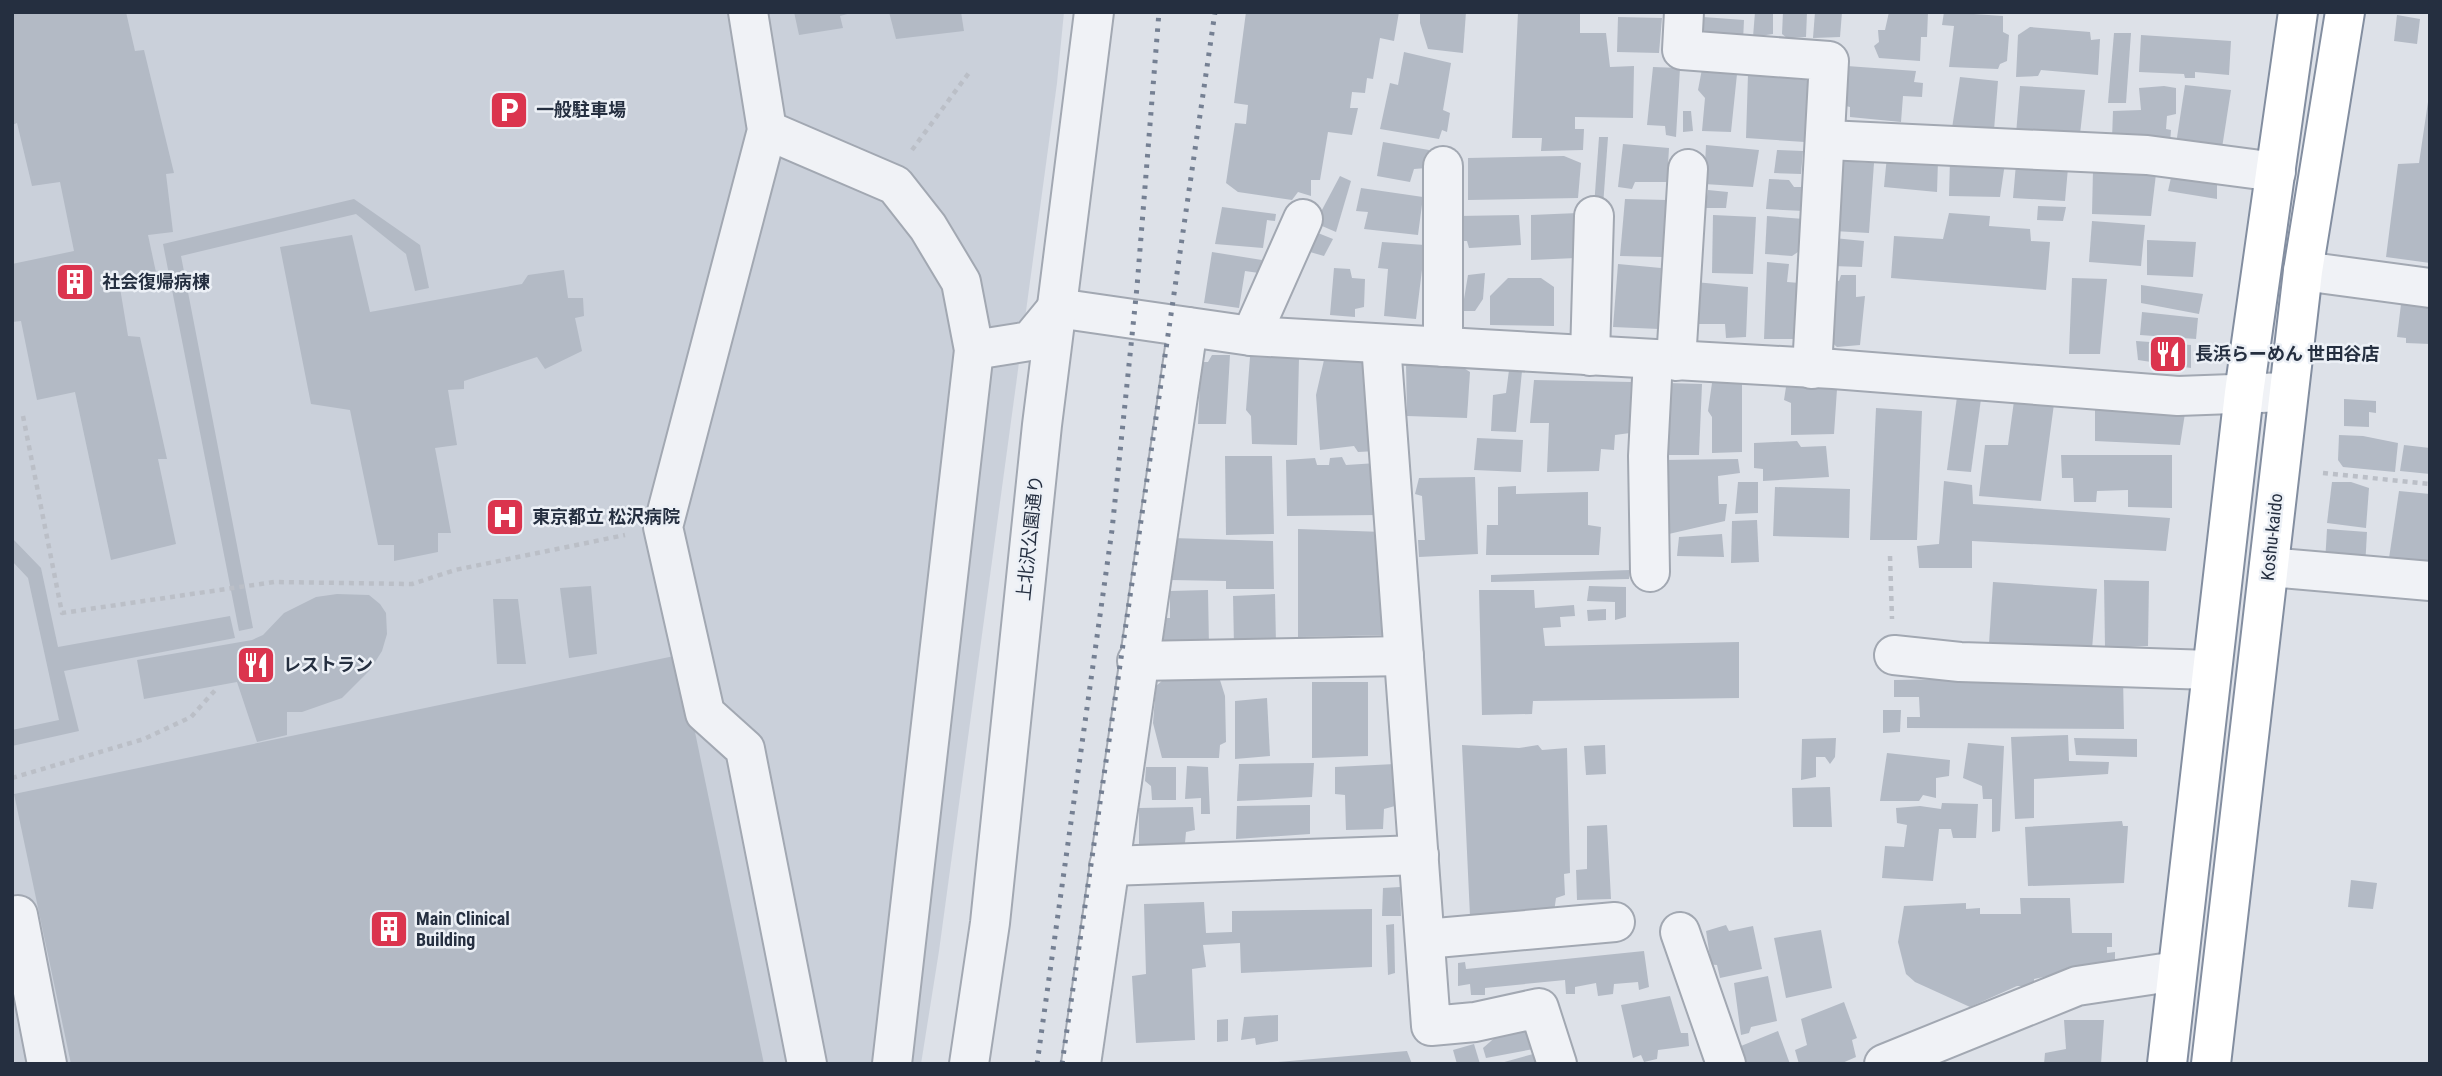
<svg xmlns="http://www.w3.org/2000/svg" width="2442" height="1076" font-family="'Roboto Condensed','Noto Sans JP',sans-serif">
<rect width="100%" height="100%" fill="#dde1e8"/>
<polygon fill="#cad0da" points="12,12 1064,12 1057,83 939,951 921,1064 12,1064"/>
<g fill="#b3bac5">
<polygon points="12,12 126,12 135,51 144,50 174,173 166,174 173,232 148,235 157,277 120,288 128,336 140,337 167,459 158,459 176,544 111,560 75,392 37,400 21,321 12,322 12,264 74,251 60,182 32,186 17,123 12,125"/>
<polygon points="794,12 851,12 851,13 840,16 843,28 799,35"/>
<polygon points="889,12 961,12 964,31 896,39"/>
<polygon points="1246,12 1399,12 1394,41 1380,38 1373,79 1367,78 1365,93 1352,92 1350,108 1358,108 1352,135 1328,132 1320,180 1311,180 1311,196 1298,192 1292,200 1238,192 1226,183 1235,123 1246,124 1248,105 1234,103"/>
<polygon points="1420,12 1466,12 1463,53 1428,49 1420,23"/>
<polygon points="1518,12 1580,12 1580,33 1606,33 1610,67 1634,66 1633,118 1575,117 1575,129 1584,129 1583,150 1541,151 1542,138 1512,138"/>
<polygon points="1755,12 1773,12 1773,34 1753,37"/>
<polygon points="1783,12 1807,12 1806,37 1787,38 1782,34"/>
<polygon points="1815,12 1842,12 1840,37 1813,38"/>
<polygon points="1889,12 1928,12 1927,37 1921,37 1920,61 1879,58 1874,46 1879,42 1878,30 1885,30"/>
<polygon points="1944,12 2003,16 2003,32 2009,35 2007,61 2000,64 1998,69 1949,67 1954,26 1942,25"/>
<polygon points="2397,15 2420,19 2417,44 2394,41"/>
<polygon points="1618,17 1662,18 1659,53 1617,52"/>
<polygon points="1703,17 1744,20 1743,41 1700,38"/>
<polygon points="2030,27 2090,32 2091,40 2100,39 2098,75 2041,70 2038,76 2016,77 2018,35"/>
<polygon points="2114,33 2131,33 2126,103 2108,103"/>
<polygon points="2141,35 2231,41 2229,75 2195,72 2195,78 2185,78 2184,74 2139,72"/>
<polygon points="1404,52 1451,63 1443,110 1450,113 1447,132 1442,130 1439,139 1380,129 1390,83 1398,85"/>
<polygon points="1847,66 1916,71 1914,82 1923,83 1922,97 1903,96 1901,122 1850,117 1850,107 1842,105"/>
<polygon points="1653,67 1680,68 1676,137 1666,135 1665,126 1647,125"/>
<polygon points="1702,69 1737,74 1731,132 1702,131 1705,98 1698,90"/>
<polygon points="1748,74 1790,74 1795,79 1813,81 1805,142 1746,138"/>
<polygon points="1960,77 1998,81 1994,130 1952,128"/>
<polygon points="2185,85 2231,90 2222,148 2176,144"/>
<polygon points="2020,86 2085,90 2080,134 2016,134"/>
<polygon points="2164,86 2176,88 2176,114 2167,116 2166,129 2171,130 2170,144 2112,139 2113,111 2141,110 2139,88"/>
<polygon points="2428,102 2430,102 2430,263 2386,257 2398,164 2419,163"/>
<polygon points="1683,111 1691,111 1693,131 1683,132"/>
<polygon points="1599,137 1608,137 1603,206 1594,207"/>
<polygon points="1383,142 1429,150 1427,168 1414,169 1410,182 1377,176"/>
<polygon points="1623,144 1669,148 1667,182 1635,182 1632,189 1618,187"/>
<polygon points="1706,145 1759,150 1753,187 1704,184"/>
<polygon points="1777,150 1803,151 1801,174 1774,173"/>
<polygon points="1564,156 1581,163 1578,198 1468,200 1468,158"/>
<polygon points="1887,156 1938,161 1937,192 1884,187"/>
<polygon points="1840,161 1874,163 1869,233 1834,231"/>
<polygon points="1950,161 2005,163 2000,197 1949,196"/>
<polygon points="2016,164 2068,168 2065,201 2013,198"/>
<polygon points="2093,170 2156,174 2151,216 2092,214"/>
<polygon points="2172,173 2217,182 2217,199 2168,191"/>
<polygon points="1340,176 1351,181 1336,232 1315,223"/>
<polygon points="1769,179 1789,180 1794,187 1808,187 1804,211 1766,209"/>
<polygon points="1361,188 1423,197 1418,235 1364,229 1368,212 1356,211"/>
<polygon points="1708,190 1728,192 1726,208 1705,208"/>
<polygon points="354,199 420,245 429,288 415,291 406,254 356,214 181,256 253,628 239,631 163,244"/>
<polygon points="1625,199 1668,200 1663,257 1620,256"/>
<polygon points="2038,206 2066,207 2063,221 2037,220"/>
<polygon points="1222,207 1276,214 1275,221 1267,220 1263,248 1215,244"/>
<polygon points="1578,213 1576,258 1531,260 1531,215"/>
<polygon points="1949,213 1990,216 1989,226 2030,229 2031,241 2050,242 2046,290 1891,278 1894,236 1943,239"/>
<polygon points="1519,215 1521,245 1469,248 1467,241 1457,241 1458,216"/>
<polygon points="1713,215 1756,217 1753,274 1712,273"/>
<polygon points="1767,216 1804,219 1801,250 1792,256 1765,254"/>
<polygon points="2092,221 2145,225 2141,266 2089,262"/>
<polygon points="1318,233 1333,239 1324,256 1310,252"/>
<polygon points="352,235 370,312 522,284 528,275 564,270 568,298 583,298 584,316 575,318 582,351 545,369 537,357 464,381 464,389 448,390 457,445 435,448 451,533 438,533 438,552 394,561 394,545 378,545 350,410 311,404 280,247"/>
<polygon points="1834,238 1864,241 1862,267 1832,266"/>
<polygon points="2147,240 2196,242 2193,277 2147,275"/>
<polygon points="1382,242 1425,245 1416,319 1384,316 1388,269 1378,268"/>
<polygon points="1212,252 1262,260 1259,273 1245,271 1239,308 1204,303"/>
<polygon points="1767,262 1789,264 1787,282 1800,283 1796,339 1764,339"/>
<polygon points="1618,264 1661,268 1659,329 1613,327"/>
<polygon points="1334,268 1350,269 1352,278 1365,279 1364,307 1355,309 1355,317 1330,315"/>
<polygon points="1485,273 1483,299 1475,311 1462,311 1468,275"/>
<polygon points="1841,275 1856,275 1856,297 1865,296 1860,345 1837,347 1829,340 1830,278 1839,281"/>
<polygon points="1508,278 1541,278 1554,287 1554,326 1490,325 1490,296"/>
<polygon points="2072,278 2107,279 2100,354 2069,354"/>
<polygon points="1695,282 1748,287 1746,337 1726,338 1725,324 1691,324"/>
<polygon points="2141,285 2203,294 2199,314 2141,303"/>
<polygon points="2402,296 2430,300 2430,344 2406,343 2406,338 2397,337"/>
<polygon points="2142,312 2198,318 2196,339 2140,335"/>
<polygon points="2136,341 2191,345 2191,368 2138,360"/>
<polygon points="1212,355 1230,355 1226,424 1198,424 1201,362 1208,362"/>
<polygon points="1250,357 1299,358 1297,445 1252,444 1251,416 1246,410"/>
<polygon points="1324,360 1362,360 1370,368 1377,451 1358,452 1354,446 1320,450 1316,395"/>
<polygon points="1406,364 1459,365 1470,372 1467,418 1407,416"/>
<polygon points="1509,370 1522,371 1516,432 1491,431 1493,395 1506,393"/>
<polygon points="1534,380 1631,382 1630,433 1615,435 1614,450 1601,449 1599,471 1547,472 1549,423 1530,423"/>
<polygon points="1667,383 1702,384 1699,455 1665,455"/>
<polygon points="1712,383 1742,383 1742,452 1712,453 1712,417 1708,411"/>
<polygon points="1786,387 1837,389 1834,434 1791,435 1791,403 1784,400"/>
<polygon points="1957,397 1981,399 1971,472 1947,470"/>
<polygon points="2344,399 2376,401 2376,413 2369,412 2369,427 2344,426"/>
<polygon points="2014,401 2054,404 2041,501 1979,496 1985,445 2008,445"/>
<polygon points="2095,405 2186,407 2180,445 2095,441"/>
<polygon points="1876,408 1922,411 1917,540 1870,540"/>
<polygon points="2339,435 2363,436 2398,443 2395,472 2343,467 2338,460"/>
<polygon points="1477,438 1523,440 1521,472 1474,470"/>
<polygon points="1797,441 1801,447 1826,446 1829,477 1763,481 1763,469 1754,468 1754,443"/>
<polygon points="2404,445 2430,448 2430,474 2400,471"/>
<polygon points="2061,455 2172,455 2172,508 2128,507 2128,490 2097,491 2096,502 2074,502 2073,478 2062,478"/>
<polygon points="1225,456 1272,456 1274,534 1226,535"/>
<polygon points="1342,457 1346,465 1377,463 1378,515 1287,516 1286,460 1315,458 1317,465 1329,465 1330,458"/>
<polygon points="1738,459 1740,473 1718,476 1719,504 1727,504 1725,521 1660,536 1662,460"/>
<polygon points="1475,477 1478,554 1419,557 1418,540 1425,540 1422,496 1415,494 1419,478"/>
<polygon points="1944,481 1972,485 1973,504 2170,518 2166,551 1972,541 1972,568 1919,568 1917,546 1939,544"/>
<polygon points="1738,482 1758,482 1758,513 1735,514"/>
<polygon points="2332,482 2351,482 2369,488 2366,528 2327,523"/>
<polygon points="1516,486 1516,494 1588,492 1588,525 1601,527 1599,555 1486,555 1487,525 1498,525 1498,487"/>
<polygon points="1775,487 1850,489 1849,538 1773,536"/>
<polygon points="2399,491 2430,494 2429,570 2388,565"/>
<polygon points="1757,520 1759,562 1731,563 1732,521"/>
<polygon points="1298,529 1383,532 1388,635 1298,637"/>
<polygon points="2327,529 2367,532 2365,568 2325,563"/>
<polygon points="1722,534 1724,557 1677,556 1679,537"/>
<polygon points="12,538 41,568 58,647 230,616 235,638 64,671 79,731 12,746 12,730 59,720 28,578 12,561"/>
<polygon points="1172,538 1273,541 1274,589 1226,589 1226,581 1171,580"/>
<polygon points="1630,570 1629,579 1491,582 1491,575"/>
<polygon points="2104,580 2149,581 2148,646 2105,648"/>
<polygon points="1993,582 2097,589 2092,649 1989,644"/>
<polygon points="591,586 597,654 569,658 560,588"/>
<polygon points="1589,586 1626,587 1626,617 1615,620 1615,602 1587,601"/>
<polygon points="1208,590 1209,648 1163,649 1162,618 1170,618 1170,591"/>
<polygon points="1479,590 1534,590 1535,608 1574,605 1575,616 1560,617 1561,627 1543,628 1545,646 1739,642 1739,698 1533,701 1532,714 1482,715"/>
<polygon points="337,594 369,595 380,604 386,613 387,634 382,651 370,670 342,698 302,712 287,712 287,735 257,742 237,682 144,699 137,660 252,640 263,635 284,613 316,597"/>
<polygon points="1275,594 1276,645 1234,646 1233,596"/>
<polygon points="493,599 518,599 526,664 497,664"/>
<polygon points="1606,609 1606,620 1588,621 1587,610"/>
<polygon points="679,655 764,1064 71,1064 14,794"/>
<polygon points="2123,676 2124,729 1907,728 1907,717 1920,717 1919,697 1894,697 1894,680"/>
<polygon points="1163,680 1220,680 1225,696 1226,742 1220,745 1219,758 1162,758 1153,723 1156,686"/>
<polygon points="1312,682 1368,682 1368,756 1312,758"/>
<polygon points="1267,698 1270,756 1235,759 1235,701"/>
<polygon points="1883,710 1901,710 1900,732 1883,733"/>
<polygon points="2068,735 2069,761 2109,762 2108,774 2034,779 2034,818 2015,819 2011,737"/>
<polygon points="1836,738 1835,757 1830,764 1825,757 1816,757 1816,777 1801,780 1802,739"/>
<polygon points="2074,738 2137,739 2137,757 2076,755"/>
<polygon points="1968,743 2004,746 2000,831 1992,832 1992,799 1983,799 1982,786 1963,778"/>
<polygon points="1462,745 1519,748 1538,745 1542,750 1567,748 1570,873 1564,874 1565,895 1556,898 1554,912 1470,916"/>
<polygon points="1605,745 1606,774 1586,775 1584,746"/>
<polygon points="1887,753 1950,760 1949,776 1936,778 1936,798 1923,795 1919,801 1880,801"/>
<polygon points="1314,763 1312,797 1237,801 1239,764"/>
<polygon points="1395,764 1395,806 1384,809 1383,829 1346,830 1345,795 1335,794 1335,767"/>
<polygon points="1187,766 1208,767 1210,814 1201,814 1201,798 1185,799"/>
<polygon points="1146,767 1176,767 1176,800 1152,800 1151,786 1145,781"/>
<polygon points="1830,787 1832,827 1793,827 1792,788"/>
<polygon points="1942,803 1978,804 1976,838 1953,838 1951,829 1939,829 1933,881 1882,878 1885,846 1904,847 1907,825 1897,823 1896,808 1920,806 1941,809"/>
<polygon points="1310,805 1310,834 1236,839 1237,806"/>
<polygon points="1193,807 1195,830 1186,832 1185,843 1139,846 1139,808"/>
<polygon points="2122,821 2123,826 2128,826 2124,883 2028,886 2025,827"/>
<polygon points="1607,825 1611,899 1577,900 1576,870 1587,869 1587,826"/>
<polygon points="2351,880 2377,883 2373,909 2348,907"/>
<polygon points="1400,887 1401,916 1382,916 1383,888"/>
<polygon points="2020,898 2070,898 2072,933 2112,933 2112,947 2107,947 2107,953 2115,952 2115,962 2034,979 2034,986 2017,986 1970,1007 1915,982 1906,974 1898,942 1904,906 1966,903 1966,909 1980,908 1980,914 2021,914"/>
<polygon points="1204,902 1206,933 1232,932 1232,911 1372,909 1372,967 1241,973 1240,943 1203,945 1206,967 1192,969 1195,1040 1136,1043 1132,976 1146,974 1144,904"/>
<polygon points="1394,924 1395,973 1388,975 1386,925"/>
<polygon points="1726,925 1729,931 1753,926 1762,969 1720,978 1717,965 1706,964 1710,957 1706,931"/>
<polygon points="1821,930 1832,988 1786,998 1774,938"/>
<polygon points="1644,951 1649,987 1639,990 1638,982 1614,984 1613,994 1598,996 1596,983 1575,987 1575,994 1566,994 1565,980 1485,988 1485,995 1471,995 1470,984 1458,986 1458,963 1465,962 1466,969"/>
<polygon points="1768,976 1777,1021 1751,1027 1749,1033 1741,1035 1734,983"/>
<polygon points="1670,996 1681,1033 1688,1033 1689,1046 1658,1050 1657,1059 1644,1062 1641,1055 1633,1058 1621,1005"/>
<polygon points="1844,1002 1857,1038 1852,1040 1856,1057 1840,1064 1799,1064 1795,1050 1807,1045 1801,1019"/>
<polygon points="1278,1015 1278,1041 1256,1045 1255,1038 1241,1040 1244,1017"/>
<polygon points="1228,1019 1228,1041 1217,1042 1217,1020"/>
<polygon points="2064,1020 2104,1020 2101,1064 2044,1064 2045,1053 2066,1049"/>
<polygon points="1527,1027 1539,1048 1486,1058 1483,1048 1499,1034"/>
<polygon points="1778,1031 1790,1064 1742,1064 1736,1048"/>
<polygon points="1474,1044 1480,1064 1457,1064 1453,1050"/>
<polygon points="1407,1051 1412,1064 1278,1064 1278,1062"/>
<polygon points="1533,1054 1535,1060 1542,1058 1543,1064 1497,1064"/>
</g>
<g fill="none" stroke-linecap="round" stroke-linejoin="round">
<g stroke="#a2a8b2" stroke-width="42">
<g id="minor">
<polyline points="748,12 767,130 663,527 705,713 745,749 807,1064"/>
<polyline points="1684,12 1682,50 1829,61 1812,369"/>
<polyline points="767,130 895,185 928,227 961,282 974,350 892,1064"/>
<polyline points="1827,140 2147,155 2276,172"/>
<polyline points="2303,271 2430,288"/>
<polyline points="1251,336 1303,219"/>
<polyline points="1381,344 1431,1026 1475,1022 1539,1008 1557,1064"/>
<polyline points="1443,347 1443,166"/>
<polyline points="974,350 1030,341 1057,308 1251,336 1833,369 2178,396 2287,392"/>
<polyline points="1590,356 1594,216"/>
<polyline points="1676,361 1688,169"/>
<polyline points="2269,567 2430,581"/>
<polyline points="1650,572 1648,456 1653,359"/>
<polyline points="1894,655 1960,662 2211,670"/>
<polyline points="1137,661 1404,656"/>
<polyline points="1109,866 1419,855"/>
<polyline points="18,915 47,1064"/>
<polyline points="1680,932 1726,1064"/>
<polyline points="1425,939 1615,922"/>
<polyline points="969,1064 990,923 1042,425 1094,12"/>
<polyline points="1081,1064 1188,327"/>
<polyline points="1884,1064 2077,986 2177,971"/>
</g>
</g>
<g stroke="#838ea0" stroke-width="42">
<g id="highway">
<polyline points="2167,1064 2244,393 2298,12"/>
<polyline points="2211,1064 2303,271 2345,12"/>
</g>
</g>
<g stroke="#bbbfc7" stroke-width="4.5" stroke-dasharray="5 5" stroke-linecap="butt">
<polyline points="912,150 971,70"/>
<polyline points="23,416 62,613 274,582 412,584 455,570 625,535"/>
<polyline points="2323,473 2430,484"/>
<polyline points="1890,556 1892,619"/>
<polyline points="12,778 144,739 191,717 218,687"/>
</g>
<use href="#minor" stroke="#f0f2f6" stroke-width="38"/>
<use href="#highway" stroke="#fff" stroke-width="38"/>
<g stroke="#758093" stroke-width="5" stroke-dasharray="3.5 7" stroke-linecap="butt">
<polyline points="1037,1064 1112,530 1137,287 1159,12"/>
<polyline points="1062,1064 1215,12"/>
</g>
</g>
<defs>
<g id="parking-square" transform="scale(2.0125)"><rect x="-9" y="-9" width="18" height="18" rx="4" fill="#db344e" stroke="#ecf0f6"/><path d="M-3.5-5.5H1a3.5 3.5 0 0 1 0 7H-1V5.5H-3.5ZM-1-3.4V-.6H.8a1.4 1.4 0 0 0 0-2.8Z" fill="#fff"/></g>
<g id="building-square" transform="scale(2.0125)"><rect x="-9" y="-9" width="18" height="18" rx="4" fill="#db344e" stroke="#ecf0f6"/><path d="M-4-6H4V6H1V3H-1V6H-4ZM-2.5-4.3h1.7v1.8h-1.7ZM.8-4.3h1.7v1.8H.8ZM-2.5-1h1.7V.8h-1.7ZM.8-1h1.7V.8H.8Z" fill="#fff"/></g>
<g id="restaurant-square" transform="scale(2.0125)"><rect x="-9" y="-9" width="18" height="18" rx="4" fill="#db344e" stroke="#ecf0f6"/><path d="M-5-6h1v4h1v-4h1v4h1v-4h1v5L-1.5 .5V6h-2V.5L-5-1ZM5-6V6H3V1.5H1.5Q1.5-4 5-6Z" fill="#fff"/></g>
<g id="hospital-square" transform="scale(2.0125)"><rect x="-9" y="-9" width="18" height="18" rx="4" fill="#db344e" stroke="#ecf0f6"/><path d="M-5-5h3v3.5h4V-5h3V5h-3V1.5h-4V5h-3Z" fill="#fff"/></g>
</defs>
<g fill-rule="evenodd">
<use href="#parking-square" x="509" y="110"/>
<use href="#building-square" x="75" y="282"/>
<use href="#restaurant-square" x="2168" y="354"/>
<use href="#hospital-square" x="505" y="517"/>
<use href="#restaurant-square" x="256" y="665"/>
<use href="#building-square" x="389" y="929"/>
</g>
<g text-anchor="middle" stroke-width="5" stroke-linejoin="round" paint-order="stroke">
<g font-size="18" font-weight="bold" fill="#252f40" stroke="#ecf0f6" text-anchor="start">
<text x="536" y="116">一般駐車場</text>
<text x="102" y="288">社会復帰病棟</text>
<text x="2195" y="360">長浜らーめん 世田谷店</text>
<text x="532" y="523">東京都立 松沢病院</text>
<text x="283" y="671">レストラン</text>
<text x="416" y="925">Main Clinical<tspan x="416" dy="21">Building</tspan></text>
</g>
<g font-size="18" fill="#252f40" stroke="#ecf0f6">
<text transform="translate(2272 537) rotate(-84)" y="6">Koshu-kaido</text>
<text transform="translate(1030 538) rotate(-84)" y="6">上北沢公園通り</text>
</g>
</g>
<rect width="2442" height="1076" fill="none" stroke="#252f40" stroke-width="28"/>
</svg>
